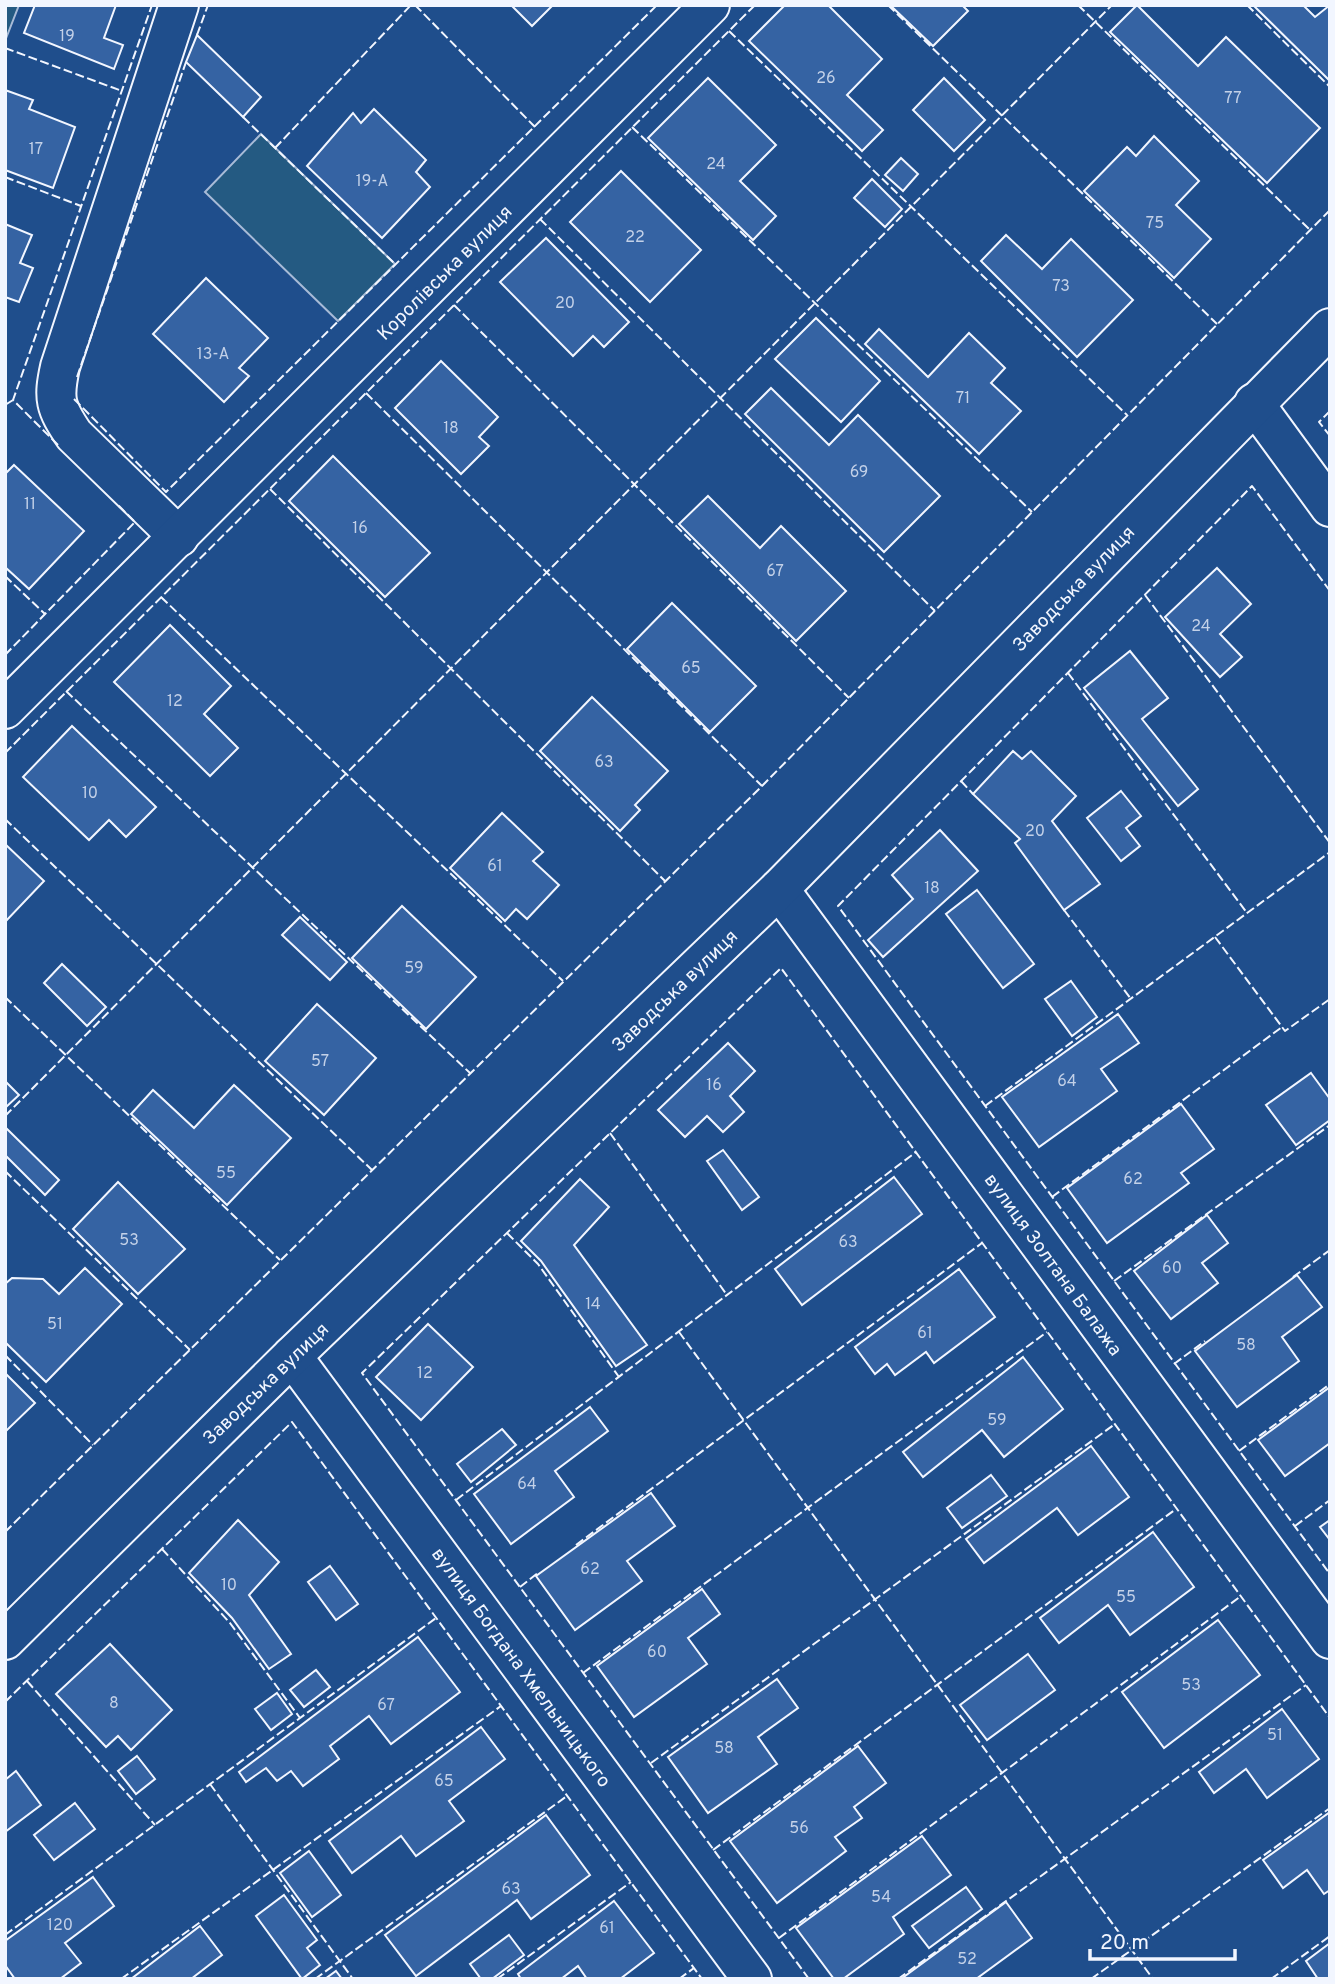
<svg xmlns="http://www.w3.org/2000/svg" width="1335" height="1984" font-family="Overpass,sans-serif">
<rect width="100%" height="100%" fill="#1f4e8c"/>
<g fill="#245a82" stroke="#a8bbd7" stroke-width="2">
<polygon points="5,5 19,5 5,41"/>
<polygon points="261,134 395,264 338,321 205,192"/>
</g>
<g fill="#3563a3" stroke="#f2f6ff" stroke-width="2">
<polygon points="35,5 116,5 104,38 123,45 114,69 24,33"/>
<polygon points="511,5 553,5 532,26"/>
<polygon points="785,5 828,5 882,59 847,95 883,130 862,151 749,41"/>
<polygon points="890,5 962,5 968,11 933,46"/>
<polygon points="1137,5 1198,66 1226,37 1320,128 1267,183 1110,32"/>
<polygon points="1253,5 1303,5 1315,17 1330,5 1330,81"/>
<polygon points="197,35 261,97 243,117 186,62"/>
<polygon points="708,78 776,145 740,181 776,216 753,240 648,138"/>
<polygon points="944,78 985,120 954,151 913,110"/>
<polygon points="5,90 33,100 29,109 75,127 53,188 5,170"/>
<polygon points="374,109 426,160 416,172 430,187 382,238 307,166 353,113 361,123"/>
<polygon points="1154,136 1199,181 1176,205 1211,239 1174,278 1084,191 1127,147 1136,156"/>
<polygon points="901,158 918,174 903,191 885,175"/>
<polygon points="621,171 701,250 650,302 570,222"/>
<polygon points="872,179 902,209 885,227 854,198"/>
<polygon points="5,224 32,235 20,263 33,268 19,302 5,297"/>
<polygon points="1006,235 1042,269 1071,239 1133,300 1077,357 981,261"/>
<polygon points="546,238 629,322 604,347 593,336 573,356 500,282"/>
<polygon points="206,278 268,338 239,368 249,376 224,402 153,334"/>
<polygon points="816,318 880,381 841,422 775,359"/>
<polygon points="879,329 928,377 969,333 1005,368 991,383 1021,411 979,454 865,344"/>
<polygon points="441,361 498,417 479,437 489,446 461,474 395,408"/>
<polygon points="771,388 829,445 858,415 940,496 884,552 745,414"/>
<polygon points="333,456 430,553 385,597 289,501"/>
<polygon points="14,465 84,531 29,589 5,567 5,474"/>
<polygon points="708,496 760,548 781,526 846,591 796,641 679,524"/>
<polygon points="1217,568 1251,604 1220,634 1242,657 1220,677 1165,617"/>
<polygon points="672,603 756,686 710,732 627,649"/>
<polygon points="170,625 231,686 204,714 238,748 210,776 114,682"/>
<polygon points="1130,651 1168,698 1142,719 1198,789 1178,806 1084,688"/>
<polygon points="592,697 668,771 635,805 640,810 620,831 540,751"/>
<polygon points="72,726 156,807 126,837 109,820 89,840 23,777"/>
<polygon points="1013,751 1022,759 1031,751 1076,796 1052,821 1100,884 1064,910 1015,843 1020,839 973,794"/>
<polygon points="1121,791 1141,816 1126,828 1140,846 1121,861 1087,818"/>
<polygon points="502,813 543,852 533,861 559,885 527,919 516,909 505,921 450,868"/>
<polygon points="940,830 978,871 883,957 868,940 913,899 892,875"/>
<polygon points="5,844 44,881 5,922"/>
<polygon points="977,890 1034,964 1003,988 946,914"/>
<polygon points="402,906 476,977 426,1029 352,958"/>
<polygon points="300,917 347,962 330,980 282,935"/>
<polygon points="62,964 106,1007 87,1026 44,983"/>
<polygon points="1071,981 1097,1017 1072,1036 1045,999"/>
<polygon points="317,1004 376,1058 324,1115 265,1061"/>
<polygon points="1118,1014 1139,1043 1101,1069 1117,1091 1039,1147 1002,1097"/>
<polygon points="728,1043 755,1071 730,1096 744,1112 723,1132 707,1116 685,1137 658,1110"/>
<polygon points="1311,1073 1330,1099 1330,1120 1296,1145 1266,1105"/>
<polygon points="5,1081 19,1095 5,1108"/>
<polygon points="234,1085 291,1138 227,1205 131,1114 153,1090 194,1128"/>
<polygon points="1181,1104 1214,1149 1181,1173 1189,1183 1107,1243 1067,1188"/>
<polygon points="5,1127 59,1180 45,1195 5,1155"/>
<polygon points="723,1150 759,1197 742,1210 707,1161"/>
<polygon points="894,1177 922,1214 802,1305 775,1269"/>
<polygon points="580,1179 609,1207 574,1245 647,1345 616,1366 541,1261 521,1241"/>
<polygon points="118,1182 185,1249 138,1294 73,1229"/>
<polygon points="1207,1215 1228,1243 1202,1263 1218,1283 1171,1319 1134,1271"/>
<polygon points="85,1268 122,1304 46,1382 5,1342 5,1284 12,1278 43,1279 59,1294"/>
<polygon points="959,1269 995,1317 934,1363 926,1352 895,1375 887,1364 875,1374 855,1347"/>
<polygon points="1297,1275 1322,1307 1282,1337 1299,1361 1237,1407 1195,1351"/>
<polygon points="428,1324 473,1367 421,1420 376,1377"/>
<polygon points="1023,1357 1063,1409 1004,1457 982,1430 923,1477 903,1452"/>
<polygon points="5,1373 35,1403 5,1432"/>
<polygon points="1330,1387 1330,1443 1285,1476 1258,1440"/>
<polygon points="590,1407 608,1431 555,1471 574,1497 511,1544 474,1494"/>
<polygon points="502,1429 516,1445 471,1482 457,1464"/>
<polygon points="1091,1446 1129,1497 1078,1535 1057,1508 984,1563 966,1539"/>
<polygon points="991,1475 1007,1496 962,1528 947,1508"/>
<polygon points="651,1493 675,1526 627,1561 642,1581 575,1630 536,1576"/>
<polygon points="238,1520 279,1562 249,1595 291,1654 269,1669 232,1618 189,1573"/>
<polygon points="1330,1520 1330,1540 1320,1527"/>
<polygon points="1153,1532 1194,1587 1130,1635 1108,1605 1059,1643 1040,1618"/>
<polygon points="330,1566 358,1604 336,1620 308,1582"/>
<polygon points="702,1589 720,1614 688,1638 707,1664 634,1717 597,1666"/>
<polygon points="1218,1620 1260,1675 1164,1748 1122,1692"/>
<polygon points="418,1637 460,1692 391,1744 369,1716 330,1746 339,1759 303,1786 291,1771 277,1781 266,1768 246,1782 239,1772"/>
<polygon points="110,1644 172,1710 131,1750 118,1736 106,1747 56,1694"/>
<polygon points="1028,1654 1055,1690 987,1740 960,1705"/>
<polygon points="316,1670 330,1687 304,1707 290,1690"/>
<polygon points="777,1679 798,1708 758,1737 777,1764 708,1813 668,1757"/>
<polygon points="277,1693 292,1714 271,1730 255,1709"/>
<polygon points="1282,1709 1319,1759 1267,1798 1246,1769 1214,1793 1199,1772"/>
<polygon points="481,1727 505,1759 449,1801 464,1821 416,1856 401,1836 352,1873 329,1841"/>
<polygon points="858,1746 886,1783 854,1807 862,1818 835,1837 846,1851 777,1903 730,1841"/>
<polygon points="137,1756 155,1779 136,1794 118,1771"/>
<polygon points="16,1771 41,1805 5,1832 5,1780"/>
<polygon points="75,1803 95,1829 54,1860 34,1835"/>
<polygon points="1330,1812 1330,1890 1324,1894 1307,1870 1283,1888 1263,1860"/>
<polygon points="546,1815 590,1875 531,1919 517,1900 416,1976 385,1935"/>
<polygon points="922,1836 951,1875 893,1917 904,1934 843,1979 834,1979 796,1928"/>
<polygon points="309,1851 341,1895 312,1917 280,1873"/>
<polygon points="93,1877 114,1906 65,1943 81,1963 60,1979 15,1979 5,1965 5,1941"/>
<polygon points="966,1887 982,1909 929,1948 912,1926"/>
<polygon points="284,1895 317,1940 307,1948 320,1965 302,1979 256,1916"/>
<polygon points="614,1901 654,1953 620,1979 587,1979 578,1966 561,1979 521,1979 518,1974"/>
<polygon points="1006,1902 1032,1938 976,1979 901,1979"/>
<polygon points="200,1926 222,1955 191,1979 131,1979"/>
<polygon points="509,1935 524,1955 492,1979 481,1979 470,1964"/>
<polygon points="1330,1943 1330,1979 1318,1979 1306,1961"/>
<polygon points="336,1971 342,1979 325,1979"/>
</g>
<g fill="none" stroke-linecap="round" stroke-linejoin="round">
<g stroke="#f2f6ff" stroke-width="42">
<g id="minor">
<polyline points="1254,403 1330,507"/>
<path d="M179 537 74 435C55 407 53 399 60 367L179 5"/>
<polyline points="5,709 710,5"/>
<polyline points="779,889 1330,1639"/>
<polyline points="292,1356 752,1979"/>
<polyline points="5,1640 292,1356 779,889 1330,328"/>
</g>
</g>
<use href="#minor" stroke="#1f4e8c" stroke-width="38"/>
<g stroke="#f2f6ff" stroke-width="2" stroke-dasharray="9 3.5" stroke-linecap="butt">
<polyline points="415,5 535,127"/>
<polyline points="888,5 1217,324"/>
<polyline points="1078,5 1310,230"/>
<polyline points="1247,5 1330,87"/>
<polyline points="729,31 1127,415"/>
<polyline points="197,35 208,5"/>
<polyline points="5,48 122,91"/>
<polyline points="243,117 395,264"/>
<polyline points="632,127 1032,512"/>
<polyline points="275,148 411,5"/>
<polyline points="5,177 81,206"/>
<polyline points="540,219 935,611"/>
<polyline points="454,305 849,698"/>
<polyline points="77,377 186,62"/>
<polyline points="366,393 762,786"/>
<polyline points="74,399 166,492 657,5"/>
<polyline points="5,405 13,400"/>
<polyline points="1330,411 1319,422 1330,436"/>
<polyline points="58,445 13,400 152,5"/>
<polyline points="270,489 665,881"/>
<polyline points="5,576 45,614"/>
<polyline points="1330,591 1252,486 838,906 1330,1574"/>
<polyline points="1145,595 1330,843"/>
<polyline points="161,597 563,981"/>
<polyline points="5,655 135,522 117,504"/>
<polyline points="1068,673 1247,913"/>
<polyline points="66,691 470,1073"/>
<polyline points="5,753 755,5"/>
<polyline points="961,781 973,794"/>
<polyline points="5,819 372,1170"/>
<polyline points="1064,910 1131,999"/>
<polyline points="1215,937 1285,1031 1330,999"/>
<polyline points="5,997 280,1260"/>
<polyline points="985,1106 1330,852"/>
<polyline points="5,1116 1112,5"/>
<polyline points="610,1133 727,1295"/>
<polyline points="5,1171 190,1350"/>
<polyline points="1052,1197 1282,1027"/>
<polyline points="507,1233 538,1264 619,1377"/>
<polyline points="1293,1277 1330,1250"/>
<polyline points="1114,1281 1330,1125"/>
<polyline points="679,1332 1153,1979"/>
<polyline points="5,1355 93,1445"/>
<polyline points="1174,1364 1205,1341"/>
<polyline points="1239,1451 1330,1384"/>
<polyline points="456,1500 916,1152"/>
<polyline points="1295,1526 1330,1500"/>
<polyline points="5,1532 762,786 1330,210"/>
<polyline points="576,1545 982,1243"/>
<polyline points="162,1549 230,1623 300,1718"/>
<polyline points="520,1587 539,1572"/>
<polyline points="583,1673 1047,1332"/>
<polyline points="27,1681 155,1825"/>
<polyline points="5,1702 292,1422 702,1979"/>
<polyline points="651,1763 1115,1424"/>
<polyline points="210,1784 353,1979"/>
<polyline points="713,1850 1176,1509"/>
<polyline points="5,1935 436,1618"/>
<polyline points="779,1938 1241,1596"/>
<polyline points="121,1979 501,1706"/>
<polyline points="315,1979 567,1796"/>
<polyline points="497,1979 631,1882"/>
<polyline points="679,1979 694,1968"/>
<polyline points="809,1979 362,1373 781,968 1330,1718"/>
<polyline points="898,1979 1306,1685"/>
<polyline points="1091,1979 1330,1808"/>
<polyline points="1271,1979 1330,1936"/>
</g>
</g>
<g text-anchor="middle" stroke-width="5" stroke-linejoin="round" paint-order="stroke">
<g font-size="16" fill="#c3d1e8">
<text x="67" y="41">19</text>
<text x="826" y="83">26</text>
<text x="1233" y="103">77</text>
<text x="36" y="154">17</text>
<text x="716" y="169">24</text>
<text x="372" y="186">19-А</text>
<text x="1155" y="228">75</text>
<text x="635" y="242">22</text>
<text x="1061" y="291">73</text>
<text x="565" y="308">20</text>
<text x="213" y="359">13-А</text>
<text x="963" y="403">71</text>
<text x="451" y="433">18</text>
<text x="859" y="477">69</text>
<text x="30" y="509">11</text>
<text x="360" y="533">16</text>
<text x="775" y="576">67</text>
<text x="1201" y="631">24</text>
<text x="691" y="673">65</text>
<text x="175" y="706">12</text>
<text x="604" y="767">63</text>
<text x="90" y="798">10</text>
<text x="1035" y="836">20</text>
<text x="495" y="871">61</text>
<text x="932" y="893">18</text>
<text x="414" y="973">59</text>
<text x="320" y="1066">57</text>
<text x="1067" y="1086">64</text>
<text x="714" y="1090">16</text>
<text x="226" y="1178">55</text>
<text x="1133" y="1184">62</text>
<text x="129" y="1245">53</text>
<text x="848" y="1247">63</text>
<text x="1172" y="1273">60</text>
<text x="593" y="1309">14</text>
<text x="55" y="1329">51</text>
<text x="925" y="1338">61</text>
<text x="1246" y="1350">58</text>
<text x="425" y="1378">12</text>
<text x="997" y="1425">59</text>
<text x="527" y="1489">64</text>
<text x="590" y="1574">62</text>
<text x="229" y="1590">10</text>
<text x="1126" y="1602">55</text>
<text x="657" y="1657">60</text>
<text x="1191" y="1690">53</text>
<text x="114" y="1708">8</text>
<text x="386" y="1710">67</text>
<text x="1275" y="1740">51</text>
<text x="724" y="1753">58</text>
<text x="444" y="1786">65</text>
<text x="799" y="1833">56</text>
<text x="511" y="1894">63</text>
<text x="881" y="1902">54</text>
<text x="60" y="1930">120</text>
<text x="607" y="1933">61</text>
<text x="967" y="1964">52</text>
</g>
<g font-size="19" fill="#f2f6ff" stroke="#1f4e8c">
<text transform="translate(444 272) rotate(-45)" y="7">Королівська вулиця</text>
<text transform="translate(1073 588) rotate(-46)" y="7">Заводська вулиця</text>
<text transform="translate(674 990) rotate(-44)" y="7">Заводська вулиця</text>
<text transform="translate(1054 1264) rotate(54)" y="7">вулиця Золтана Балажа</text>
<text transform="translate(265 1383) rotate(-44)" y="7">Заводська вулиця</text>
<text transform="translate(522 1667) rotate(54)" y="7">вулиця Богдана Хмельницького</text>
</g>
</g>
<rect width="1335" height="1984" fill="none" stroke="#f2f6ff" stroke-width="14"/>
<path d="M1090 1949v10h145v-10" fill="none" stroke="#f2f6ff" stroke-width="3.5"/>
<text x="1100" y="1949" font-size="21" fill="#f2f6ff" stroke="#1f4e8c" stroke-width="5" paint-order="stroke">20 m</text>
</svg>
